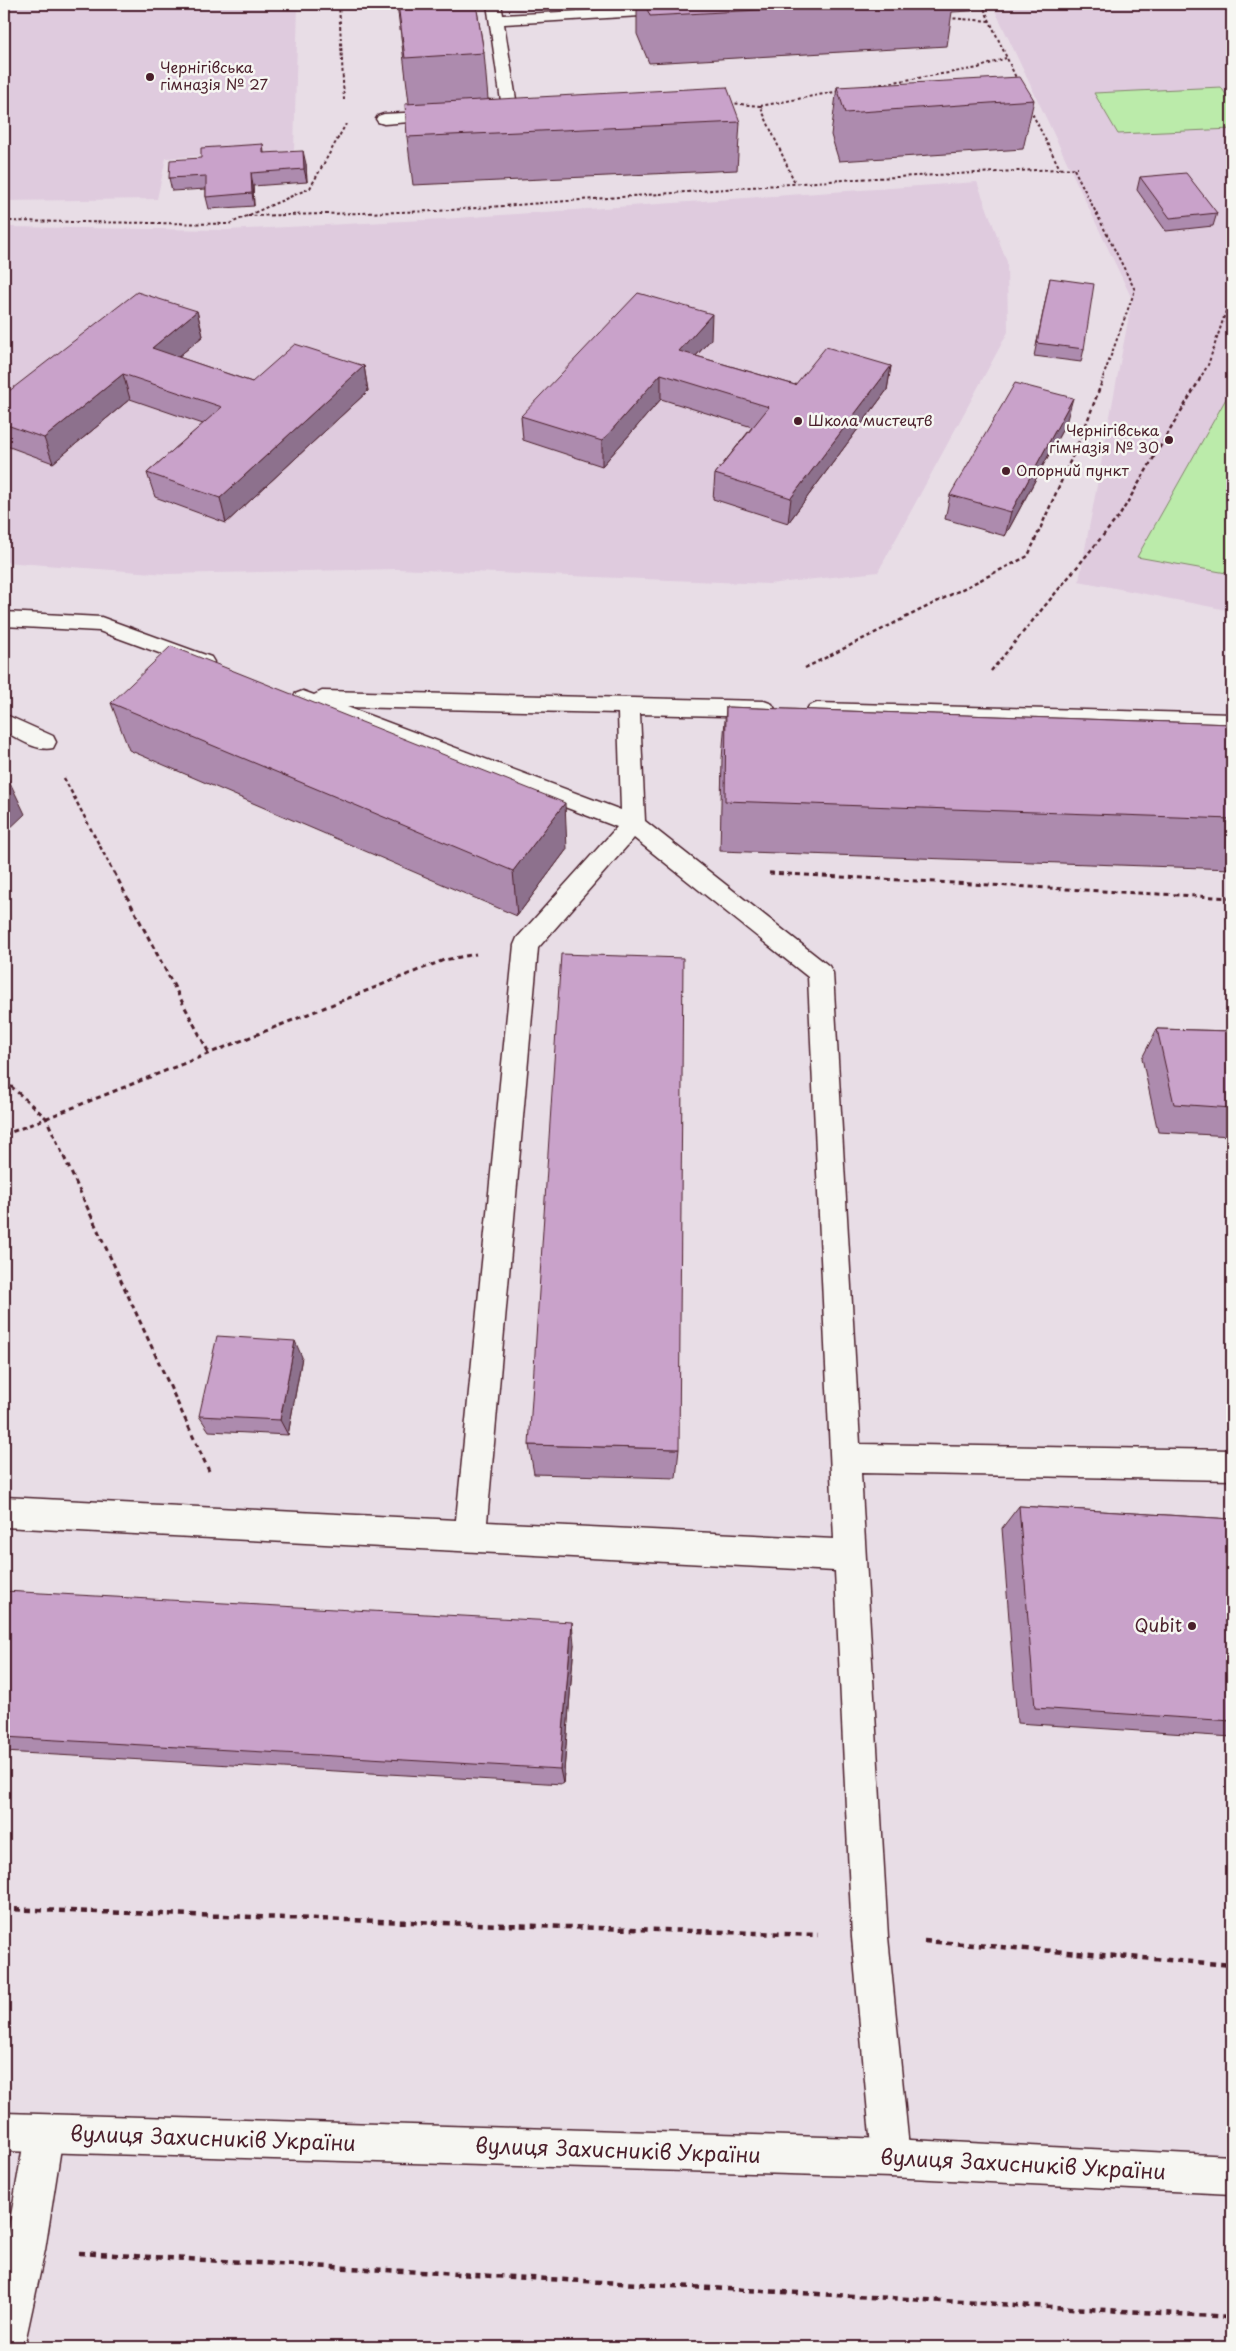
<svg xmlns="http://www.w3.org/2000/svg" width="1236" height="2351" font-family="'Playpen Sans',sans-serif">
<rect width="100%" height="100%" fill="#e8dde6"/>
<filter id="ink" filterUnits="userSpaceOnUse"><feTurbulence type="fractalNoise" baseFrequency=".02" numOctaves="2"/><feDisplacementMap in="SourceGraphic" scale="10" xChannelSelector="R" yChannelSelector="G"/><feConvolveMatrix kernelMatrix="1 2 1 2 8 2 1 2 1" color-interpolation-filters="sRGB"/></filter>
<g filter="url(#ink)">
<g fill="#dfcbde">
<polygon points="4,4 298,4 294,151 166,158 157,199 4,201"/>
<polygon points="992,4 1232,4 1232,611 1079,581 1132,299"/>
<polygon points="977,182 1007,262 1008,332 878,572 769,584 397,569 167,574 4,562 4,227 226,230 443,219"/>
</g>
<g fill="#bbebaa" stroke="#82856a">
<polygon points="1221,87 1232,104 1232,129 1118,134 1094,93"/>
<polygon points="1232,388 1232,574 1137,557"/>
</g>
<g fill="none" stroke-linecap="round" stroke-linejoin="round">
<g stroke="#4a1f2b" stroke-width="3">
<g id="lane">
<path d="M487 4H501L503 15 675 6 682 10 675 14 504 24 518 112 515 115C505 118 491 119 481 116L478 113 481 110 502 108Z"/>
<polygon points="443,111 448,113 451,116 448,119 384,124 378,122 376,119 378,116 384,114"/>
<polygon points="4,612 101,617 211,657 214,662 211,667 203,669 99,631 4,626"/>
<path d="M303 691 314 695 322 691 764 701 772 704 775 709 772 714 764 717 640 714 645 821 829 966 833 973 860 1444 1232 1450V1480L861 1473 888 1937 910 2158 905 2172 891 2177 877 2172 872 2158 852 1937 835 1571 4 1527V1497L456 1520 514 945 517 938 617 827 295 704 292 699 295 694ZM347 707 618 713 621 810ZM634 838 808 977 834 1539 487 1522 538 948Z"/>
<polygon points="817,703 1232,714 1232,730 817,719 809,716 806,711 809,706"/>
<path d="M4 714 53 736 56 742 53 748C37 752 19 739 4 731Z"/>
<polygon points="44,2116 58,2121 63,2135 45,2250 24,2347 4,2347 4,2256 25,2135 30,2121"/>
</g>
</g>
<g stroke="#4a1f2b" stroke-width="3">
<polygon id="secondary" points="4,2113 891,2139 1232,2156 1232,2194 891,2177 4,2151"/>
</g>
<g stroke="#4a1f2b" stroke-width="2" stroke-dasharray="3 2.5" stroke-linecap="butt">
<polyline points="339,4 344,100"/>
<polyline points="982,4 1017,80"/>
<polyline points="948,18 990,21"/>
<polyline points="864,87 978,68 1006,58"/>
<polyline points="730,103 760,106 795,183"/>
<polyline points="760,106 840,91"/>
<polyline points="1030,109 1060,169"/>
<polyline points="1074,169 1135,290 1102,380"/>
<polyline points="248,216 437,211 856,179 1078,168"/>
<polyline points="4,221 229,224 310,188 346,124"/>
<polyline points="1199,380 1208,365 1232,293"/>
</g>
<g stroke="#4a1f2b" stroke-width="2.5" stroke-dasharray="4 3" stroke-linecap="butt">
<polyline points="805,668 1028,556 1084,430 1103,379"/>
<polyline points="991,671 1120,515 1200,379"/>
<polyline points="64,778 114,873"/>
<polyline points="769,873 775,873"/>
</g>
<g stroke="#4a1f2b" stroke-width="3" stroke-dasharray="5 4" stroke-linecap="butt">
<polyline points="114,872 209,1053"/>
<polyline points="769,873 1232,898"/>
<polyline points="4,1080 46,1118 209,1471"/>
<polyline points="4,1135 444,960 476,954"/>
</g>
<g stroke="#4a1f2b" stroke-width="4.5" stroke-dasharray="6 5" stroke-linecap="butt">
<polyline points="4,1909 818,1935"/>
<polyline points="924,1941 1232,1965"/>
<polyline points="79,2253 1232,2317"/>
</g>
<use href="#lane" fill="#f6f6f2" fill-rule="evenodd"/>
<use href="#secondary" fill="#f6f6f2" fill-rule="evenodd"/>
</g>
<g fill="#ad8bae" stroke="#4a1f2b">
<polygon points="397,4 476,4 484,53 488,99 740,122 737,170 413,185 407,137 409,103"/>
<polygon points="637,4 973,4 972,11 952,12 947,46 649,63 637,34"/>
<polygon points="837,87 1034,100 1023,149 839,161 831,135"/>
<polygon points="263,144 264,153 306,164 307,182 253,186 254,206 209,209 206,197 206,189 172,191 169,178"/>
<polygon points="1140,177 1217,213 1213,226 1166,231 1137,190"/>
<polygon points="1050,278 1084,349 1081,362 1034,356"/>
<polygon points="197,311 203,336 178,357 252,382 364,366 368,391 226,523 155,497 147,473 203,424 130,399 53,463 4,445 4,395"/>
<polygon points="711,339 696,356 795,385 891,366 887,390 788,523 713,499 715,474 752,427 661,399 602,466 523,440 521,416"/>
<polygon points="1066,423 1005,536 945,519 950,495"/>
<polygon points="111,703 567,849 517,916 129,750"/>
<polygon points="726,707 1232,724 1232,869 720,851 722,759"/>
<polygon points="1157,1029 1232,1031 1232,1136 1158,1132 1142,1058"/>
<polygon points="302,1357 288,1435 209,1431 199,1416"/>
<polygon points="529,1445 679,1449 676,1478 534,1474"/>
<polygon points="1019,1506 1232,1519 1232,1737 1017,1723 1002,1528"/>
<polygon points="4,1591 574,1644 563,1784 4,1752"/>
</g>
<g fill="#8d718d" stroke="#4a1f2b">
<polygon points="303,151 306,164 307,182 304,169"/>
<polygon points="251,173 253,186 254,206 252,193"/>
<polygon points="197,311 203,336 159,373 152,348"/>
<polygon points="712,314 711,339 678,376 679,351"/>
<polygon points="364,366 368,391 226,523 220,498"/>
<polygon points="891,366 887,390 788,523 791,498"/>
<polygon points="123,374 130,399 53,463 44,438"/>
<polygon points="661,374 661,399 602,466 602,441"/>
<polygon points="1073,398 1066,423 1005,536 1011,512"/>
<polygon points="4,770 25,814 4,834"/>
<polygon points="565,803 567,849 517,916 513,871"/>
<polygon points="295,1341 302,1357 288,1435 280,1420"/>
<polygon points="572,1622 574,1644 563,1784 560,1769"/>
</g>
<g fill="#c9a2ca" stroke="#4a1f2b">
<polygon points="398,4 476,4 484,53 405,58"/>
<polygon points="645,4 868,4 650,16"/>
<polygon points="1020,77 1034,100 845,113 837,87"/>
<polygon points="727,87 740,122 407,137 405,104"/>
<polygon points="263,144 263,153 303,151 304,169 251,173 252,193 206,197 206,176 169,178 170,160 201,158 201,148"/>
<polygon points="1186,173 1217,213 1170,218 1140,177"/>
<polygon points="1050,278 1094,284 1084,349 1037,343"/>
<polygon points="137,292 197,311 152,348 252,382 295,344 364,366 220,498 147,473 222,407 123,374 44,438 4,424 4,395"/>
<polygon points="638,293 712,314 679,351 795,385 826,347 891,366 791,498 715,474 769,407 661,374 602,441 521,416"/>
<polygon points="1015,383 1073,398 1011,512 950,495"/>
<polygon points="171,646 565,803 513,871 111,703"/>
<polygon points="726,707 1232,724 1232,819 725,801"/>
<polygon points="561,954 683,958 679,1449 529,1445"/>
<polygon points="1157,1029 1232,1031 1232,1108 1174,1104"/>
<polygon points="217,1336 295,1341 280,1420 199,1416"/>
<polygon points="1019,1506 1232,1519 1232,1721 1035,1708"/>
<polygon points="4,1591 572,1622 560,1769 4,1737"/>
</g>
</g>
<g fill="#4a1f2b" stroke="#f6f6f2" stroke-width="2">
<circle cx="150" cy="77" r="5"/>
<circle cx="798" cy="421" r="5"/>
<circle cx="1169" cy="440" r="5"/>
<circle cx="1006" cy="471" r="5"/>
<circle cx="1192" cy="1626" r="5"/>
</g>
<g text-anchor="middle" stroke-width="5" stroke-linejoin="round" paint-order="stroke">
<g font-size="15" fill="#4a1f2b" stroke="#f6f6f2" text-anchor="start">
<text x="160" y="73">Чернігівська<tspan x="160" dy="17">гімназія № 27</tspan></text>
<text x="808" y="426">Школа мистецтв</text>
<text x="1159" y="436" text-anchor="end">Чернігівська<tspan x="1159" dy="17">гімназія № 30</tspan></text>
<text x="1016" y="476">Опорний пункт</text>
</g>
<g font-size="18" fill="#4a1f2b" stroke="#f6f6f2" text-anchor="end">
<text x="1182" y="1632">Qubit</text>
</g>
<g font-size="21" fill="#4a1f2b" stroke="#f6f6f2">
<text transform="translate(213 2139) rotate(2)" y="7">вулиця Захисників України</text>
<text transform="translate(618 2151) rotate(2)" y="7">вулиця Захисників України</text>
<text transform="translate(1023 2165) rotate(3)" y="7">вулиця Захисників України</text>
</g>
</g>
<rect width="1236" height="2351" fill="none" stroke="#f6f6f2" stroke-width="20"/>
<rect x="10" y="10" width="1216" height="2331" fill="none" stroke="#4a1f2b" stroke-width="2" filter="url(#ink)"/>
</svg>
